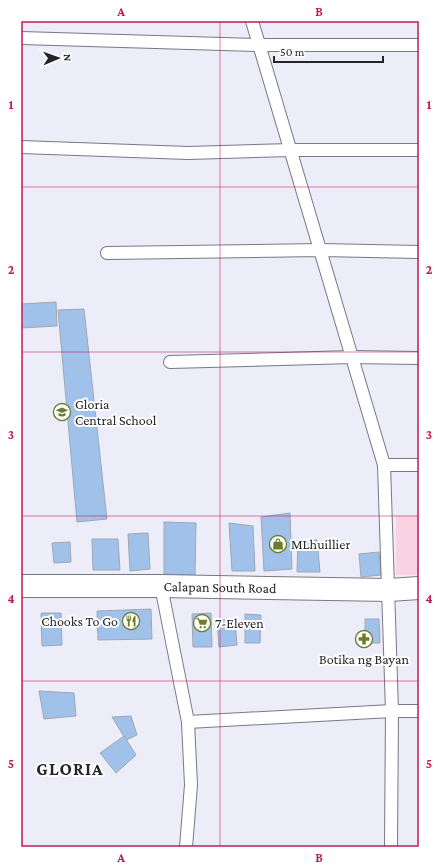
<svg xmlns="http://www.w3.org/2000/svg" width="440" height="868" font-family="'Crimson Pro',serif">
<rect width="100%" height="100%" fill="#ededf9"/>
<polygon fill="#fad3e3" points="419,515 419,575 396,575 396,516"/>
<g fill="#a0c2ea" stroke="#9fa7b0">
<polygon points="56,302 57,326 21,328 21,304"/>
<polygon points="84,309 107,519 77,522 58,310"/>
<polygon points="290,513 292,569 264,571 261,517"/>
<polygon points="164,522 196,523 195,575 164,574"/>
<polygon points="229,523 253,526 255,571 232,571"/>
<polygon points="148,533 150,569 130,571 128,534"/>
<polygon points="92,539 118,539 120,570 93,570"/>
<polygon points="298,540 317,540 320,572 297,572"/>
<polygon points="70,542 71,562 54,563 52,543"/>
<polygon points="379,552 381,575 361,577 359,554"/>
<polygon points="151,609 152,639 98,640 97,611"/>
<polygon points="41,613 61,613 62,645 42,646"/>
<polygon points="211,613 212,647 193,647 192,614"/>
<polygon points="245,614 261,615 260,643 245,643"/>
<polygon points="235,619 237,645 219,647 217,620"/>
<polygon points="365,619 379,619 380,643 365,643"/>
<polygon points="39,691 74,693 76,716 44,719"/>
<polygon points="131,716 137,735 126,740 112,717"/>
<polygon points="124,736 136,755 116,773 100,753"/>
</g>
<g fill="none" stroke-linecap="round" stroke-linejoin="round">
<g stroke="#787883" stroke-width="14">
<g id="street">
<polyline points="252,21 384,465 392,711 391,847"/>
<polyline points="21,38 260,45 419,45"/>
<polyline points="21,147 188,153 291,150 419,150"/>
<polyline points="107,253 321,250 419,252"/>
<polyline points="170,362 352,357 419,358"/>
<polyline points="384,465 419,465"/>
<polyline points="161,586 188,722 191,785 186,847"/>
<polyline points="188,722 392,711 419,711"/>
</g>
</g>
<g stroke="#787883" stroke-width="24">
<g id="highway">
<path id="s1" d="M21 586H161L389 590 419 588"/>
</g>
</g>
<use href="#street" stroke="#fff" stroke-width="12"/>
<use href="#highway" stroke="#fff" stroke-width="22"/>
</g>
<path fill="none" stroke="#c2185b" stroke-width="1" stroke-opacity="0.55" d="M220 21V847M21 187H419M21 352H419M21 516H419M21 681H419"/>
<defs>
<g id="school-ring" transform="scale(0.9)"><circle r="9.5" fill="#fff" stroke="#6c7e2e" stroke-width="1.5"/><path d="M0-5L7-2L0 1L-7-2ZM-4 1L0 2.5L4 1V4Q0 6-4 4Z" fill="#6c7e2e"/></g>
<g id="shop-ring" transform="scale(0.9)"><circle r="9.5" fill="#fff" stroke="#6c7e2e" stroke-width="1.5"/><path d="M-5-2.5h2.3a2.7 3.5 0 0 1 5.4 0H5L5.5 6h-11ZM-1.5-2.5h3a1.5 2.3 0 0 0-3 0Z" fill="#6c7e2e"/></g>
<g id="restaurant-ring" transform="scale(0.9)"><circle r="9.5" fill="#fff" stroke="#6c7e2e" stroke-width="1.5"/><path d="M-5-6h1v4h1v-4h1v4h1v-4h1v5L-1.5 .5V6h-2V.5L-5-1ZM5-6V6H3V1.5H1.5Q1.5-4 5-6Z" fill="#6c7e2e"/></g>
<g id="supermarket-ring" transform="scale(0.9)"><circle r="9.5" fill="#fff" stroke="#6c7e2e" stroke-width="1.5"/><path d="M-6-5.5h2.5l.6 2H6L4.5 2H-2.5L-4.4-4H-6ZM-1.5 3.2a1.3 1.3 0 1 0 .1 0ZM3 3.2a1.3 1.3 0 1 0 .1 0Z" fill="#6c7e2e"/></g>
<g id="pharmacy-ring" transform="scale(0.9)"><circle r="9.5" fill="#fff" stroke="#6c7e2e" stroke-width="1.5"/><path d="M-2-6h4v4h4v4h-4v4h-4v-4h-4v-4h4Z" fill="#6c7e2e"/></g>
</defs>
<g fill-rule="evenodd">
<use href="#school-ring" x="62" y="412"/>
<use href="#shop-ring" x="278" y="544"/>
<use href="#restaurant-ring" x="131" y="621"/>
<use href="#supermarket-ring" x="202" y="623"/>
<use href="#pharmacy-ring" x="364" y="639"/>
</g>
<g text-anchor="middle" stroke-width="4" stroke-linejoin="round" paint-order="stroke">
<g font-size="14" fill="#252529" stroke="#fff" text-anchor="start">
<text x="75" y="409">Gloria<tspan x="75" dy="16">Central School</tspan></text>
<text x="291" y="549">MLhuillier</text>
<text x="118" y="626" text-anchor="end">Chooks To Go</text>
<text x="215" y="628">7-Eleven</text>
<text x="364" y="664" text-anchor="middle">Botika ng Bayan</text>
</g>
<g font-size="14" fill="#252529" stroke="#fff">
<text dy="5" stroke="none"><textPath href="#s1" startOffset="199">Calapan South Road</textPath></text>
</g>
<g font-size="18" font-weight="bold" letter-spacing="1" fill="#252529" stroke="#fff">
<text x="70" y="775">GLORIA</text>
</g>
</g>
<rect width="440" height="868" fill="none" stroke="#ffffff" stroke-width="44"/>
<g transform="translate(58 58) rotate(88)" stroke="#ffffff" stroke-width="3" paint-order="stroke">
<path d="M0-3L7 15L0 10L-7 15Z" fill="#252529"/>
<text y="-6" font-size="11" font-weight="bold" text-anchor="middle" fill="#252529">N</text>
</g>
<path d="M274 56v6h109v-6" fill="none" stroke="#252529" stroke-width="2"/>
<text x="280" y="56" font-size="12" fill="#252529" stroke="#ffffff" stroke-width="3" paint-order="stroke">50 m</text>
<rect x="22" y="22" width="396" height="824" fill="none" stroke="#c2185b" stroke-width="1.5"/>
<g font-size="13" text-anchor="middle" font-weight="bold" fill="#c2185b">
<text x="121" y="16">A</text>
<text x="319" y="16">B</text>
<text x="11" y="109">1</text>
<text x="429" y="109">1</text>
<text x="11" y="274">2</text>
<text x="429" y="274">2</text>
<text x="11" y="439">3</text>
<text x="429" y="439">3</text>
<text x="11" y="603">4</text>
<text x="429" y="603">4</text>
<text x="11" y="768">5</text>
<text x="429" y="768">5</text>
<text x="121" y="862">A</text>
<text x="319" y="862">B</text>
</g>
</svg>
